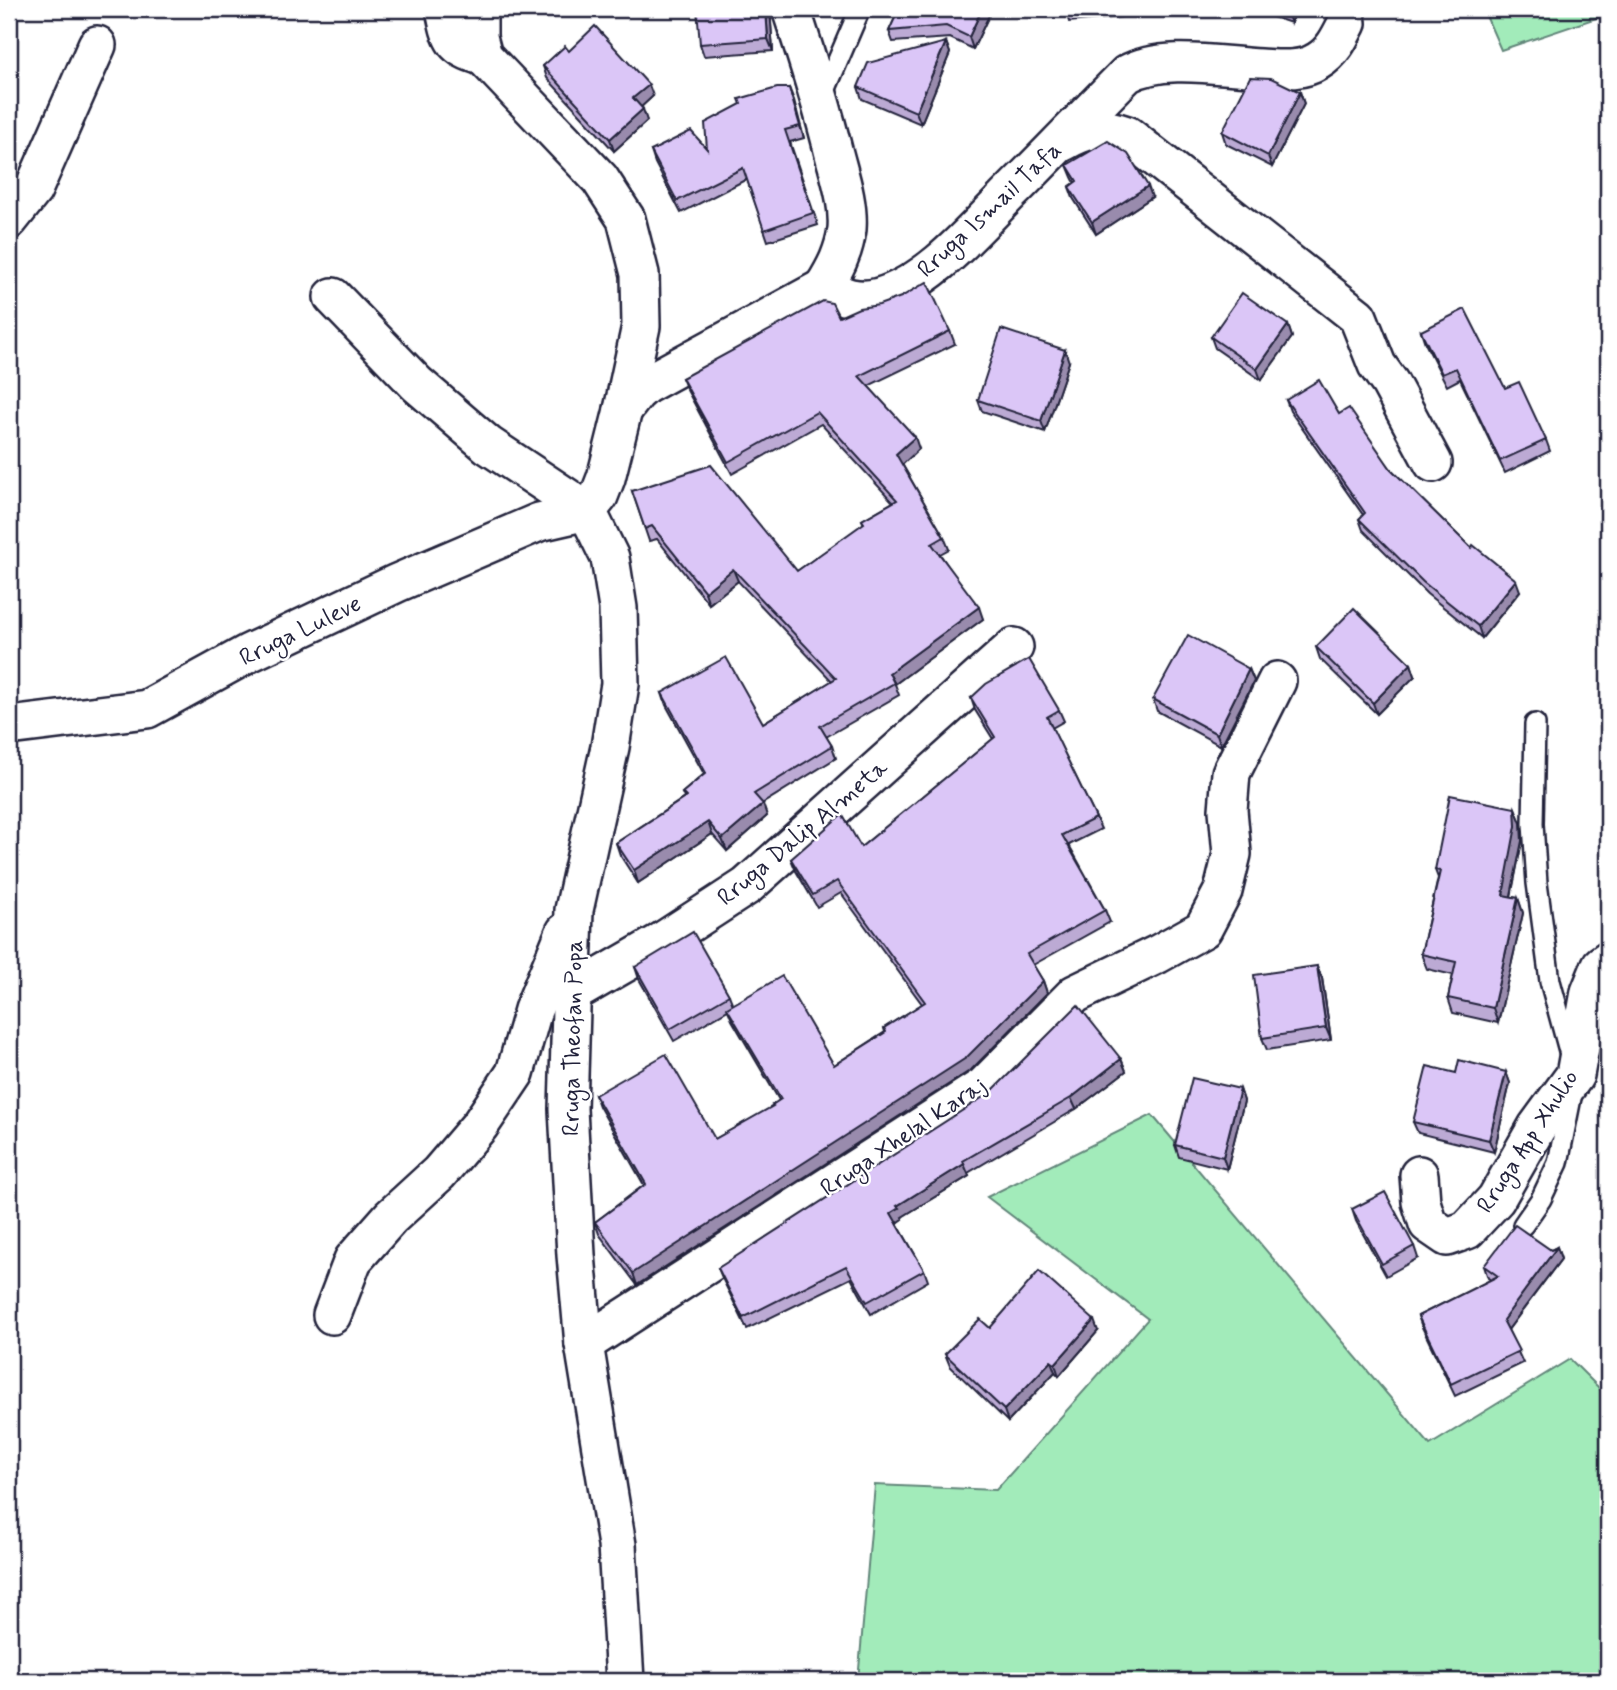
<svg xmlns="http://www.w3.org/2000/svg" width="1617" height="1690" font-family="Mynerve,sans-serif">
<rect width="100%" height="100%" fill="#fff"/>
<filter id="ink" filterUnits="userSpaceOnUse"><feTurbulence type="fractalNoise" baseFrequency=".0143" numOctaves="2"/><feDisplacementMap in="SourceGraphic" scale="14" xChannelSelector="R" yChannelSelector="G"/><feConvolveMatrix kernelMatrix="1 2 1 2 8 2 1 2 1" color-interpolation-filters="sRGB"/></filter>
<g filter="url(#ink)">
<g fill="#a2ebba" stroke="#62867a" stroke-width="2">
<polygon points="1483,9 1608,9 1608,14 1501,50"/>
<polygon points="1152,1115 1430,1445 1570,1359 1608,1397 1608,1681 858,1681 875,1485 996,1490 1148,1319 987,1197"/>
</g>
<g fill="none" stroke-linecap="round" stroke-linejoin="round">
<g stroke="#22223b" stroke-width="24">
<g id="lane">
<polyline points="821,100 860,9"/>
<polyline points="1535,724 1533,824 1537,883 1550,981 1571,1058"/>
<polyline points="1523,1225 1541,1199 1558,1163 1573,1088"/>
</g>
</g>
<g stroke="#22223b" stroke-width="42">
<g id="street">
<path d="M445 9C451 38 451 48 483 56"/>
<polyline points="478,9 478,37 483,56 600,179 626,219 640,274 641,326 623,410 606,478 599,496 587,511 610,558 618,608 620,684 610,747 574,910 568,1109 576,1255 584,1344 617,1545 625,1681"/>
<path d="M791 9C807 57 822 105 834 154 840 177 849 204 847 229 844 252 835 269 823 288"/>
<path d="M1063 142C1088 128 1099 126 1127 135L1358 317 1377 365 1390 383 1433 463"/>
<polyline points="9,220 33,190 97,45"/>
<polyline points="333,297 417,384 488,445 587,511"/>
<path d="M623 410 636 393 645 385 823 288C841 296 859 303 879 297 930 283 975 228 1011 192 1050 153 1088 113 1127 74 1163 54 1220 66 1260 68 1280 69 1301 72 1318 61 1333 52 1340 37 1347 23"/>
<polyline points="9,726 147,709 249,653 397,583 539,522 587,511"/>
<polyline points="573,993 658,944 747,886 1014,647"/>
<polyline points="1419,1175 1421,1202 1428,1224 1447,1237 1467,1230 1496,1199 1537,1127 1575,1075 1590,992 1601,965 1608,960"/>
<polyline points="332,1315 353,1260 391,1217 439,1173 480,1125 515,1073 533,1010 565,932"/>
<polyline points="584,1344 984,1086 1075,994 1158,954 1203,929 1223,891 1232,854 1228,810 1231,773 1277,681"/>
</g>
</g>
<use href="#lane" stroke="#fff" stroke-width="19"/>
<use href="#street" stroke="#fff" stroke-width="37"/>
</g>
<g fill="#bcaad4" stroke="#22223b" stroke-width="2">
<polygon points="770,9 773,51 704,56 700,44"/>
<polygon points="899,9 992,9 973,49 950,38 893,42 889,31"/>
<polygon points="1065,9 1120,9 1121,17 1069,22"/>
<polygon points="1249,9 1295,9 1291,23"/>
<polygon points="946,42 950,53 921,124 862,99 858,87"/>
<polygon points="569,51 653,96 641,107 647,121 614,151 547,78 543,66"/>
<polygon points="789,88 804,138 790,142 818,225 768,241 747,179 681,213 655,163 651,151 707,149"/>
<polygon points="1300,92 1304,104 1272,167 1226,144 1222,132"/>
<polygon points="1067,165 1152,197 1096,234 1073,198 1069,187 1075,183 1072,177"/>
<polygon points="839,317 950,331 955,344 868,386 919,449 902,464 944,537 949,549 940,554 983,619 895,684 899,695 826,737 832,746 836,758 762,804 767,816 727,851 712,834 638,883 620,855 616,843 684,798 682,793 704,774 666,705 662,693 763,723 832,681 738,581 709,604 657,539 649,541 632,491 797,571 864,524 862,520 893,502 821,424 732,474 687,390 682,378"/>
<polygon points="1288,325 1292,337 1261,380 1215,348 1211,337"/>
<polygon points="1421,331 1505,388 1546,440 1550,451 1505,473 1460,379 1447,386 1425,343"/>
<polygon points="1069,362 1045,432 982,411 978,400"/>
<polygon points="1286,400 1339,414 1391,469 1471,548 1520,591 1482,638 1427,594 1363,530 1359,519 1363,515 1290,411"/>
<polygon points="1316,647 1411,664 1415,676 1377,714 1320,659"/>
<polygon points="1249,669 1254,681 1221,746 1157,711 1153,699"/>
<polygon points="971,698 1059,710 1064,721 1052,728 1096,818 1101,829 1069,845 1105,910 1110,922 1033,965 1043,981 1047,993 971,1070 637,1285 599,1234 595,1222 644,1185 599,1106 595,1095 715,1139 773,1107 779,1100 732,1020 728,1010 674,1041 639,979 635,967 729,995 733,1005 834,1065 885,1032 884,1028 922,1004 841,893 817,907 796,871 791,859 861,847 993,739 975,710"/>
<polygon points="1515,808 1521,823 1522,841 1511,897 1518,898 1523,913 1498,1023 1453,1013 1448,998 1453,975 1427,969 1421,954 1438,878 1435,870"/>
<polygon points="1322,978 1331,1040 1267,1050 1262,1038"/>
<polygon points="1121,1059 1126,1071 1076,1109 968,1173 969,1176 902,1217 903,1219 897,1223 924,1270 928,1281 871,1314 851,1278 747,1329 723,1280 718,1268"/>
<polygon points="1506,1072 1510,1083 1494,1152 1418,1133 1413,1122"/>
<polygon points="1240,1089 1244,1101 1227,1169 1179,1157 1175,1145"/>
<polygon points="1352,1209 1414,1246 1418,1258 1386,1276 1356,1221"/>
<polygon points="1557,1247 1561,1259 1508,1330 1523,1363 1455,1396 1422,1327 1418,1316 1491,1280 1488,1278 1484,1266 1551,1250"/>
<polygon points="990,1328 1098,1331 1059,1376 1055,1372 1008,1422 950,1366 945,1354"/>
</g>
<g fill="#998bad" stroke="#22223b" stroke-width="2">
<polygon points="766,9 770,9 773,51 768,39"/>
<polygon points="982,9 992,9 973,49 969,37"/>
<polygon points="1287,9 1295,9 1291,23 1286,11"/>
<polygon points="946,42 950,53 921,124 916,112"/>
<polygon points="649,85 653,96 638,110 633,98"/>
<polygon points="789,88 794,100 804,138 800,126"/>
<polygon points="1300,92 1304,104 1272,167 1268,156"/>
<polygon points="643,109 647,121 614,151 610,139"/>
<polygon points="1148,186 1152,197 1096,234 1092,222"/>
<polygon points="1288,325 1292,337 1261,380 1257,369"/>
<polygon points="1065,350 1069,362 1045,432 1041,421"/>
<polygon points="915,437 919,449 901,466 896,454"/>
<polygon points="733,569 738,581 709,604 705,592"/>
<polygon points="1516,580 1520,591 1482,638 1478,626"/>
<polygon points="979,607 983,619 895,684 889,673"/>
<polygon points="1411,664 1415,676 1377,714 1373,703"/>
<polygon points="1249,669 1254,681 1221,746 1217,734"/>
<polygon points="763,804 767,816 727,851 722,839"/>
<polygon points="1515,808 1521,823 1522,841 1508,910 1503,895"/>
<polygon points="708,822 712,834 638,883 634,870"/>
<polygon points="1518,898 1523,913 1498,1023 1493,1008"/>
<polygon points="1317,966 1322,978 1331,1040 1326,1028"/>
<polygon points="1043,981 1047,993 971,1070 637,1285 633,1273"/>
<polygon points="1121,1059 1126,1071 1076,1109 1071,1098"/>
<polygon points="1506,1072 1510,1083 1494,1152 1489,1140"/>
<polygon points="1240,1089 1244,1101 1227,1169 1223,1157"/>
<polygon points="964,1164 969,1176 902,1217 903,1219 895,1225 891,1213 897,1206"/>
<polygon points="1557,1247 1561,1259 1507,1331 1503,1320"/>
<polygon points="1094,1320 1098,1331 1059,1376 1055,1364"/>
<polygon points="1051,1361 1055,1372 1008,1422 1004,1410"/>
</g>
<g fill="#dbc6f7" stroke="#22223b" stroke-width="2">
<polygon points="697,9 766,9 768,39 700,44"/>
<polygon points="899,9 982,9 969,37 946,26 889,31"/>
<polygon points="595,26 649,85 633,98 643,109 610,139 543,66 565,46 569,51"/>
<polygon points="946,42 916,112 858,87 868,63"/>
<polygon points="1250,77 1271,78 1300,92 1268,156 1222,132"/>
<polygon points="777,88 789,88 800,126 785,130 813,213 764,230 743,168 677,201 651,151 691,131 707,149 705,123 741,104 739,99"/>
<polygon points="1108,141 1128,154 1148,186 1092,222 1069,187 1077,181 1067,165"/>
<polygon points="927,282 950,331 859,376 915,437 896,454 944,537 932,544 979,607 889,673 894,683 820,726 832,746 754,794 763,804 722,839 708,822 634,870 616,843 686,797 682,793 706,773 662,693 726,657 763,723 836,678 733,569 705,592 652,526 645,529 632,491 711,465 797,571 864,523 862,520 897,500 817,412 728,462 682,378 823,301 832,303 839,317 859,308 879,305 901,297"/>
<polygon points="1242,293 1288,325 1257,369 1211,337"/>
<polygon points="1465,309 1505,388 1519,382 1546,440 1500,461 1456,368 1442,374 1421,331"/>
<polygon points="1001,329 1065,350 1041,421 978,400"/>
<polygon points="1319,380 1339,414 1349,408 1391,469 1471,548 1473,545 1516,580 1478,626 1423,582 1359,519 1365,513 1286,400"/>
<polygon points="1354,608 1411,664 1373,703 1316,647"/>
<polygon points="1188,635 1249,669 1217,734 1153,699"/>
<polygon points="1029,659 1059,710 1047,717 1096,818 1062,835 1105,910 1027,954 1043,981 966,1058 633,1273 595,1222 646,1184 595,1095 666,1054 715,1139 773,1106 772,1105 781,1099 727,1008 782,976 834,1065 886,1032 884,1028 925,1002 837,881 813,895 791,859 842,814 861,847 995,737 971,698 986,684"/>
<polygon points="1450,795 1515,808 1516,826 1503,895 1518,898 1493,1008 1448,998 1456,962 1421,954 1440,871 1435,870"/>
<polygon points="693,932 729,995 670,1029 635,967"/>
<polygon points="1317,966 1326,1028 1262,1038 1254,975"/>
<polygon points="1078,1005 1121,1059 1071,1098 963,1161 964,1164 897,1206 899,1208 891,1213 924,1270 867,1302 846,1266 743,1318 718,1268 991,1092"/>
<polygon points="1459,1060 1506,1072 1489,1140 1413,1122 1427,1066 1456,1073"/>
<polygon points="1192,1078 1240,1089 1223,1157 1175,1145"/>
<polygon points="1385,1192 1414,1246 1382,1264 1352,1209"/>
<polygon points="1515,1225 1551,1250 1557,1247 1503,1320 1519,1351 1451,1384 1418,1316 1498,1276 1484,1266"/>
<polygon points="1039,1271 1094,1320 1055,1364 1051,1361 1004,1410 945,1354 980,1319 990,1328"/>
</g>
</g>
<g text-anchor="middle" stroke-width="5" stroke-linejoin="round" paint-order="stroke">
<g font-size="24" fill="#22223b" stroke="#fff">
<text transform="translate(989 209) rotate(-43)" y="8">Rruga Ismail Tafa</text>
<text transform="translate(300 630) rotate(-26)" y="8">Rruga Luleve</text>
<text transform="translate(802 832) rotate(-40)" y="8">Rruga Dalip Almeta</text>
<text transform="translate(572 1038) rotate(-89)" y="8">Rruga Theofan Popa</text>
<text transform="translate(903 1136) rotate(-34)" y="8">Rruga Xhelal Karaj</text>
<text transform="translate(1527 1141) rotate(-57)" y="8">Rruga App Xhulio</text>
</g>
</g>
<rect width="1617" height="1690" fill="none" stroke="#fff" stroke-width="35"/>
<rect x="18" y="18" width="1582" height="1655" fill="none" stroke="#22223b" stroke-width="2.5" filter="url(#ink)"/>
</svg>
